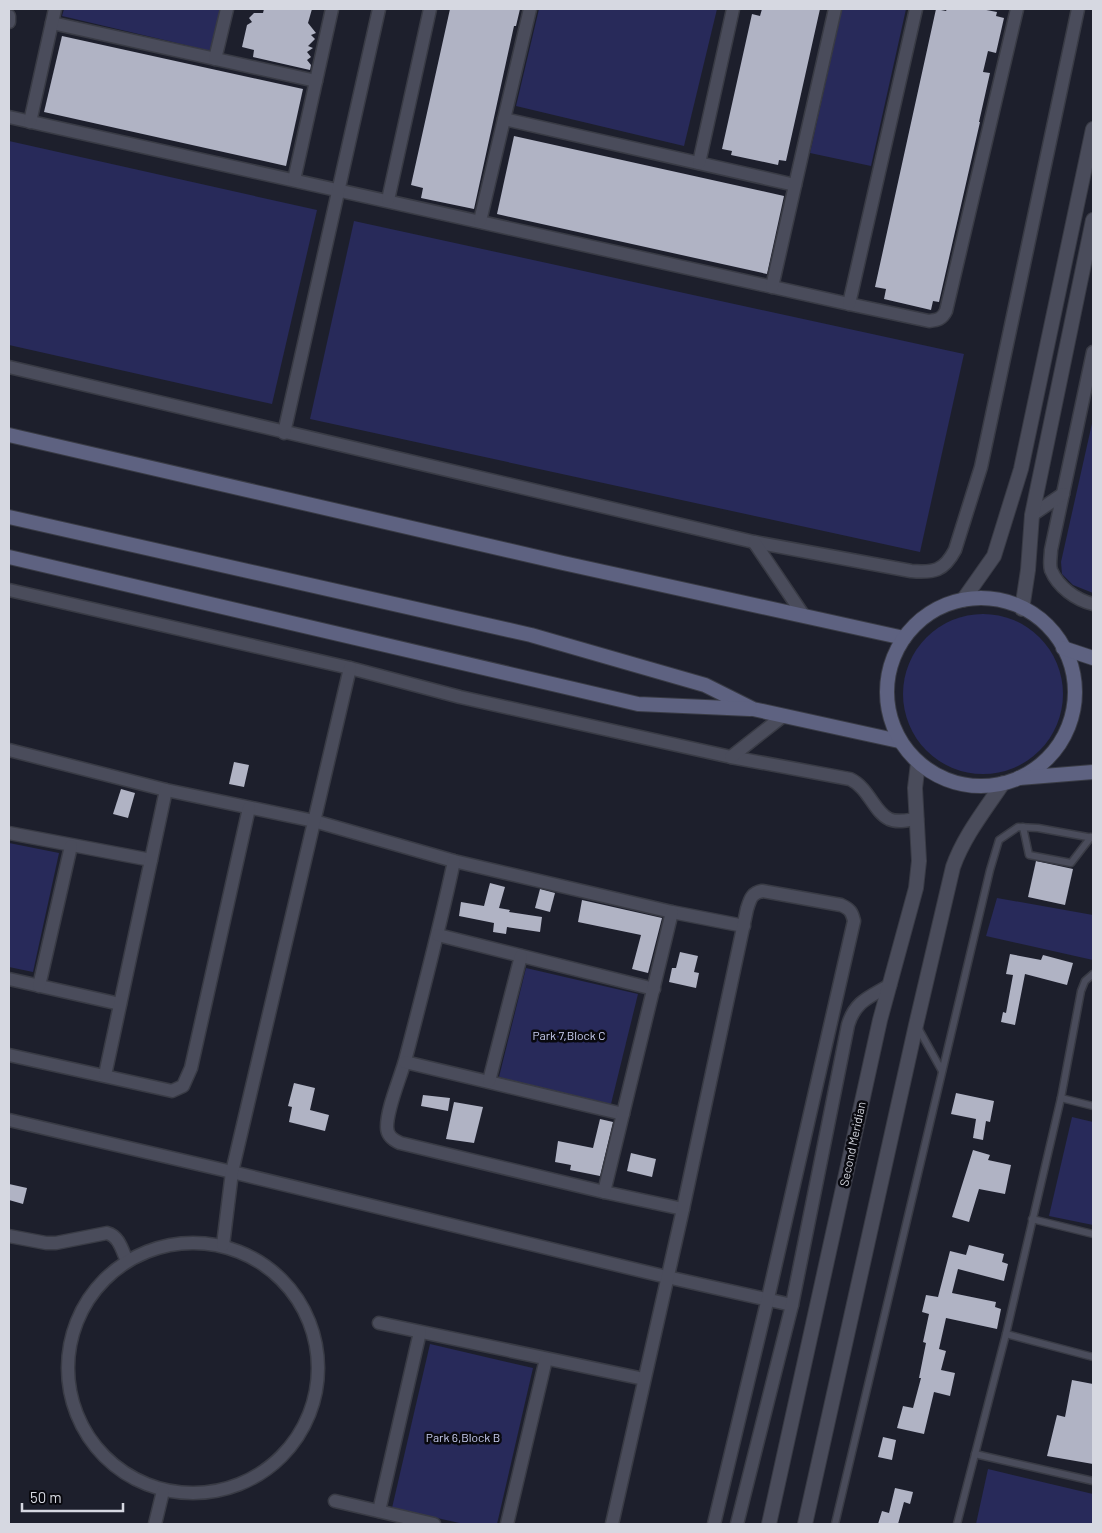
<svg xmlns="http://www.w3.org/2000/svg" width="1102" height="1533" font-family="Barlow,sans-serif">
<rect width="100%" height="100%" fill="#1d1f2c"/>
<g fill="#282a5a">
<polygon points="64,9 221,9 211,51 62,16"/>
<polygon points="539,9 717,9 684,146 516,106"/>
<polygon points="842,9 906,9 871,166 810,153"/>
<polygon points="9,141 317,210 272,404 9,345"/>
<polygon points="354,221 964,354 920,552 310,419"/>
<polygon points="1093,419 1093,593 1073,585 1062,574 1061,562"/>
<circle cx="983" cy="694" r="80"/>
<polygon points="9,843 59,853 33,972 9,967"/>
<polygon points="997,898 1093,915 1093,960 986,936"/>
<polygon points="526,968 638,994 611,1104 499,1077"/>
<polygon points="1072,1117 1093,1122 1093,1225 1049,1216"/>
<polygon points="430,1344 533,1368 497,1524 464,1524 392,1508"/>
<polygon points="988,1469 1093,1494 1093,1524 976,1524"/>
</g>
<g fill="#b0b3c4">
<polygon points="264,9 312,9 308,23 316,33 311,35 315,39 308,46 313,48 307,52 311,57 307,60 311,65 310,70 253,57 254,50 242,47 247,25 252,22 249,18 254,13 263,13"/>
<polygon points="450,9 520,9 516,26 514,26 474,209 421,198 423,188 411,185"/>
<polygon points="762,9 820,9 786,161 779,160 778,165 731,155 732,151 722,149 752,14 760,16"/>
<polygon points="936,9 946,11 947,9 981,9 997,12 996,16 1004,18 996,53 988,51 983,72 990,73 979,122 980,122 939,302 933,301 931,310 884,299 886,289 875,287"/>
<polygon points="62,36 303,89 286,166 44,112"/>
<polygon points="514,136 784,196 767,274 497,214"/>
<polygon points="234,762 249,765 244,787 229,784"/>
<polygon points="121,789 135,793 128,818 113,814"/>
<polygon points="1036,861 1073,869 1065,905 1028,897"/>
<polygon points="490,883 505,887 499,908 510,910 509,912 542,917 540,932 507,927 506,934 493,932 494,923 459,916 461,902 484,906"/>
<polygon points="540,889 555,893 550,912 535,908"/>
<polygon points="582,900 662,918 648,973 632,969 641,935 578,922"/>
<polygon points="680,952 698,956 694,972 699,973 696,988 669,982 672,968 676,968"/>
<polygon points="1010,954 1041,960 1043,955 1073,963 1067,985 1025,974 1015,1025 1001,1022 1003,1012 1006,1013 1013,975 1006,974"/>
<polygon points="294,1083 315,1088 310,1110 329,1115 325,1131 289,1122 292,1107 288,1106"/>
<polygon points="956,1093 994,1101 990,1122 986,1121 983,1140 973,1138 976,1119 951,1114"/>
<polygon points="423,1095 450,1098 448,1111 421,1106"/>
<polygon points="454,1102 483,1107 474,1143 446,1139"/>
<polygon points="600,1119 613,1122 600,1176 570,1170 571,1165 555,1162 558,1141 593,1148"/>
<polygon points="973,1150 990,1155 988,1160 1011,1165 1005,1194 979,1189 969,1222 952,1217"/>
<polygon points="631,1153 656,1159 652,1177 627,1171"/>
<polygon points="9,1184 27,1188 23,1204 9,1200"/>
<polygon points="969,1245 1004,1254 1002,1262 1008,1264 1004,1281 958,1269 952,1293 996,1302 995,1307 1001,1309 997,1329 946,1318 939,1349 946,1351 941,1370 955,1373 950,1396 934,1392 924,1434 897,1428 903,1406 913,1408 921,1378 919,1378 926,1343 923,1342 929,1314 922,1312 926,1295 938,1297 950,1251 966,1255"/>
<polygon points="1072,1380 1093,1384 1093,1464 1047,1456 1057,1415 1065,1417"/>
<polygon points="883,1437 896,1440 892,1460 878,1457"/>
<polygon points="895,1488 913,1492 910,1504 904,1502 898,1524 878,1524 882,1511 889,1513"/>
</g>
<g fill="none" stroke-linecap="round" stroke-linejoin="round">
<g stroke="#393b45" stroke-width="9">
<g id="service">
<polyline points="1023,827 1029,855 1071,863 1091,837"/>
<polyline points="917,1026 942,1071"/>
<polyline points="1061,1098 1093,1106"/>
<polyline points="1032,1219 1093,1234"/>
<polyline points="1006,1334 1093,1357"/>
<polyline points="975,1454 1093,1481"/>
<polyline points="835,1524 990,870 999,840 1018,827 1038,828 1093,838"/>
<polyline points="957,1524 1006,1334 1061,1098 1081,991 1085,981 1093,974"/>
</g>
</g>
<g stroke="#393b45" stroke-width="15">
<g id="minor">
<polyline points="9,16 9,22"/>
<polyline points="52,23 316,81"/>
<polyline points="215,59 227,9"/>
<path d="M9 117 849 304 929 321C938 320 942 319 946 311L1017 9"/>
<polyline points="504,119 795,185"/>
<polyline points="30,122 55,9"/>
<polyline points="699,163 733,9"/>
<polyline points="294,180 332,9"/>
<polyline points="388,200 430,9"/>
<polyline points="480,221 530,9"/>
<polyline points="772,287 835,9"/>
<polyline points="849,304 916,9"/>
<path d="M1093 352 1051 550C1051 556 1049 564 1051 570 1058 587 1076 600 1093 604"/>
<path d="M9 367 754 542 911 571C934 573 944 571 955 550L981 467 1078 9"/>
<polyline points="284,433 379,9"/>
<polyline points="1032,515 1063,494"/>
<polyline points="754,542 804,616"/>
<path d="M9 590 350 668 460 697 731 757 850 779C869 788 874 812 889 819 897 823 908 820 917 819"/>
<polyline points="9,750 166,790 314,821 454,861 672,912 744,926"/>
<polyline points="731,757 783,716"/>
<polyline points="9,833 151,860"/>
<path d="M454 861C440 927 423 992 406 1057 401 1077 387 1107 387 1127 387 1136 393 1140 400 1143L604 1192 683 1209"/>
<polyline points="438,935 654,989"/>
<polyline points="9,979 120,1004"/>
<polyline points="39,986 71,846"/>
<polyline points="9,1055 172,1091 183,1086 191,1068 249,808"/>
<polyline points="405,1062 623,1114"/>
<polyline points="105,1075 166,790"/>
<polyline points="489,1081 521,956"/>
<polyline points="9,1120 232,1172 667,1277 792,1305"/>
<polyline points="604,1192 672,912"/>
<path d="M9 1236 46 1243H56L107 1233C119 1236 122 1250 127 1261"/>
<circle cx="193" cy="1368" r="125"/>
<polyline points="223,1245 232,1172 350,668"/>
<polyline points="379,1323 644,1379"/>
<polyline points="335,1501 434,1524"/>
<polyline points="379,1511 420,1332"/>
<polyline points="155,1524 163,1491"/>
<polyline points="507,1524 546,1359"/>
<path d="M612 1524 683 1209 747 909C750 900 751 893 762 891L841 905C850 909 852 912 854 921L768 1298 714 1524"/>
<path d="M737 1524 792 1305 848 1025C855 1001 870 997 890 985"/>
</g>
</g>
<g stroke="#393b45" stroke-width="16">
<g id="tertiary">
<polyline points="963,600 994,556 1021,469 1093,129"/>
<polyline points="1022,609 1028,570 1032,515 1093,220"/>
<polyline points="769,1524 880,1020 916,888 919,861 915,788 918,763"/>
<path d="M805 1524 916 1025 953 867C964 836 985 810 1003 783"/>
</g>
</g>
<g stroke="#393b45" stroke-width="16">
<g id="secondary">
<polyline points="9,435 563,563 904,638"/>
<polyline points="9,517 531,635 705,685 753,709 899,741"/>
<polyline points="9,557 638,704 750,709"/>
<circle cx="981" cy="692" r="94"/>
<polyline points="1063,648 1093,658"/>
<polyline points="1019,778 1093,772"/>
</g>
</g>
<use href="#service" stroke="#4a4c5b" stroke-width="6"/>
<use href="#minor" stroke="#4a4c5b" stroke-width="12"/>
<use href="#tertiary" stroke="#4a4c5b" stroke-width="14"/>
<use href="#secondary" stroke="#5e6281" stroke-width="14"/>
</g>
<g text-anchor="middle" stroke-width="5" stroke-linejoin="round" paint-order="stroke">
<g font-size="12" fill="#cbd0f3" stroke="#09090f">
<text x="569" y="1040">Park 7,Block C</text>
<text x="463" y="1442">Park 6,Block B</text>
</g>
<g font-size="12" fill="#d6d8e1" stroke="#09090f">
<text transform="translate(853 1144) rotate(-78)" y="4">Second Meridian</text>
</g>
</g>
<rect width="1102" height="1533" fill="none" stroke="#d6d8e1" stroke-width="20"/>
<path d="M22 1503v8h101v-8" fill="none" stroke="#d6d8e1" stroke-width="2.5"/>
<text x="30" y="1503" font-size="15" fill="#d6d8e1" stroke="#09090f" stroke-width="4" paint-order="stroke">50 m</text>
</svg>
